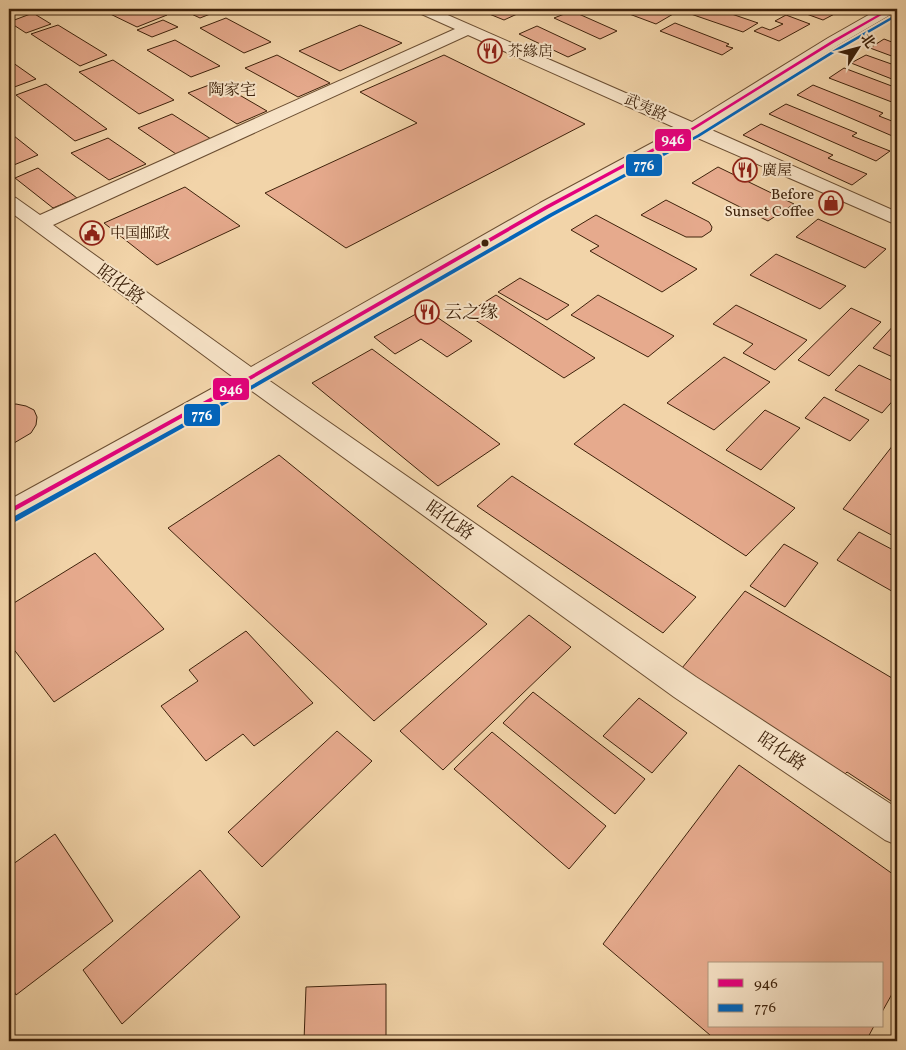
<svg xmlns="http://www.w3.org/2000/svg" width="906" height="1050" font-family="Vollkorn,'Noto Serif SC',serif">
<rect width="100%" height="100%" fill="#f2d4a9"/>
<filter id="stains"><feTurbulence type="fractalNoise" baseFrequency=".004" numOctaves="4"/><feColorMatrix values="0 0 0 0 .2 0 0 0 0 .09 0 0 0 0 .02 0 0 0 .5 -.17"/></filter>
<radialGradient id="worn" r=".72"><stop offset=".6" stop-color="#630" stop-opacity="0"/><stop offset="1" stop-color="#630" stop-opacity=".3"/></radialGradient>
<g fill="#e6aa8d" stroke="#3e220b">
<polygon points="100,9 154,9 167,15 137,27"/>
<polygon points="190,9 223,9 200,18 185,11"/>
<polygon points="477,9 528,9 504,20"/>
<polygon points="616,9 676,9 680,10 656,24"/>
<polygon points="691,9 717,9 758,23 743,32 685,12"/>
<polygon points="807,9 844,9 823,20 801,12"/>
<polygon points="572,11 617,31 600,39 554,18"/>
<polygon points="33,13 51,24 26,33 9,22"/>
<polygon points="786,15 810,24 779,41 754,31 762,27 770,30 783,24 775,21"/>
<polygon points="226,18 271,42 244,53 200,28"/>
<polygon points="163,20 178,27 152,37 137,30"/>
<polygon points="675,23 729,44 726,46 733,48 722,55 660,31"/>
<polygon points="58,25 107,55 80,66 31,34"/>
<polygon points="360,25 402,43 340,71 299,51"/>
<polygon points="537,26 586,49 568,57 519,34"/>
<polygon points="884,39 897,44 897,58 870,48"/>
<polygon points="175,40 220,66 191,77 147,50"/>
<polygon points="277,55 330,83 298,97 245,68"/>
<polygon points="444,55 585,124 346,248 265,193 417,123 360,92"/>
<polygon points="866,55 897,66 897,81 851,63"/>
<polygon points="9,60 36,79 9,89"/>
<polygon points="113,60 174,100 139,114 79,72"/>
<polygon points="844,68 897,88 897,104 829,78"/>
<polygon points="217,82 267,111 237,124 188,93"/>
<polygon points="46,84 107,129 75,141 16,95"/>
<polygon points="813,85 883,113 879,116 897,123 897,138 797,95"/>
<polygon points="786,104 857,133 852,136 890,151 876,161 769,114"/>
<polygon points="172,114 211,139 176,154 138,128"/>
<polygon points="761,124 833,155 828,158 867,174 852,185 743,135"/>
<polygon points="9,132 38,155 9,167"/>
<polygon points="108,138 146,164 109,180 71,153"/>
<polygon points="718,167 794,204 768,221 692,183"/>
<polygon points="38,168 77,198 53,208 15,178"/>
<polygon points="185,187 240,226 157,265 104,223"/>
<polygon points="666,200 709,222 712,227 711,231 702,237 686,237 641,215"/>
<polygon points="596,215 697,269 662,292 590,251 599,246 571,230"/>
<polygon points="818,219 886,249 865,268 796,237"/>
<polygon points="776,254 846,286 820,309 750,275"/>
<polygon points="520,278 569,305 547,320 498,292"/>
<polygon points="496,295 595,358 564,378 466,314"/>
<polygon points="598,295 674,336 648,357 571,315"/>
<polygon points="736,305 807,340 775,370 743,353 753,344 713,324"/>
<polygon points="851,308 881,322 829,376 798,360"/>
<polygon points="425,309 472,341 447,357 421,339 395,354 374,337"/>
<polygon points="897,322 897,359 873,348"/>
<polygon points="372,349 500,444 438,486 312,383"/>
<polygon points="724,357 770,382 714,430 667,403"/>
<polygon points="859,365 897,383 897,396 882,413 835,390"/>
<polygon points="824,397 869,420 850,441 805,418"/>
<polygon points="16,404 26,406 34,410 37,417 36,425 31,433 9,446 9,405"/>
<polygon points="624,404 795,508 746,556 574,444"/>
<polygon points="765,410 800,428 761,470 726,450"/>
<polygon points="897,440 897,538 843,509"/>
<polygon points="279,455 487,624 374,721 168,528"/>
<polygon points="512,476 696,597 663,633 477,506"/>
<polygon points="859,532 897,552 897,594 837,560"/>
<polygon points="784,544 818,563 785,607 750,586"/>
<polygon points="95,553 164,629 54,702 9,643 9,606"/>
<polygon points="745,591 897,681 897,805 847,772 845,774 682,668"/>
<polygon points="529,615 571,647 443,770 400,731"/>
<polygon points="246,631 313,703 254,746 243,734 206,761 161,706 198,681 189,670"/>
<polygon points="533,692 645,779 615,814 503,723"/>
<polygon points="639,698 687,733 652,773 603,736"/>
<polygon points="337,731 372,761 262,867 228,832"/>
<polygon points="492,732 606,826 569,869 454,769"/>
<polygon points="739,765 897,877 897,985 882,1012 882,964 710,964 710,1026 874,1026 866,1041 717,1041 603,944"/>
<polygon points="55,834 113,921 16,995 9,981 9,867"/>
<polygon points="200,870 240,917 122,1024 83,970"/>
<polygon points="386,984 386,1041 304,1041 306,987"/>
</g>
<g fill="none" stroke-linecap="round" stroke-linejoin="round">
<g stroke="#6b4e32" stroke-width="2">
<path id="minor" d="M414 9H434L692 122 828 38 879 9H897L895 12 840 44 707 128 897 212V225L693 136 554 211 267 379 696 677 897 808V845L885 840 674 697 249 389 19 519 9 522V500L233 377 9 211V196L16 198 40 215 455 29 417 12ZM468 35 678 129 540 203 251 367 53 225Z"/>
</g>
<use href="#minor" fill="#f7e3c7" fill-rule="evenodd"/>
<g stroke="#f7e3c7" stroke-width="4">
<polygon id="bus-1" points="888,9 892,9 835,42 695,129 549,208 252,379 9,514 9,509 248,377 545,206 693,127 833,40"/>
</g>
<g stroke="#f7e3c7" stroke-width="4">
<polygon id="bus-2" points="893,16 896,17 839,50 699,137 553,216 256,387 15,522 11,522 10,520 11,518 252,385 549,214 697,135 837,48"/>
</g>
<use href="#bus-1" fill="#e5007d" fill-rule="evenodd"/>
<use href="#bus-2" fill="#0065bd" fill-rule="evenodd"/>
</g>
<defs>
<g id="restaurant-ring" transform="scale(1.25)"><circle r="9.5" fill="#f7e3c7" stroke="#8f2418" stroke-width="1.5"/><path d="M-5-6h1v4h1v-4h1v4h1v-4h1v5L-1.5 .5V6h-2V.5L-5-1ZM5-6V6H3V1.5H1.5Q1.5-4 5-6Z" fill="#8f2418"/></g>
<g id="shop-ring" transform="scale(1.25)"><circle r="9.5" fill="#f7e3c7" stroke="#8f2418" stroke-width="1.5"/><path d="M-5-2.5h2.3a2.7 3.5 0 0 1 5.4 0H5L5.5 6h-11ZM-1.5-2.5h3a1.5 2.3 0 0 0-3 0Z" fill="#8f2418"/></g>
<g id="civic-ring" transform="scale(1.25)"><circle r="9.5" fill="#f7e3c7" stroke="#8f2418" stroke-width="1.5"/><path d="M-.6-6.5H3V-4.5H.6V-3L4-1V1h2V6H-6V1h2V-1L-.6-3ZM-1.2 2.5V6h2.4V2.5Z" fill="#8f2418"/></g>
</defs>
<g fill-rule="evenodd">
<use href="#restaurant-ring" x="490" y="51"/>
<use href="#restaurant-ring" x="745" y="170"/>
<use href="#shop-ring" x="831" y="203"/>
<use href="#civic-ring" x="92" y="233"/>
<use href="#restaurant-ring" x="427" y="312"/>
</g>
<circle fill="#3e220b" stroke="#f7e3c7" stroke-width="2" cx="485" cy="243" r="4.5"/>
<g text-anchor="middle" stroke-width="4" stroke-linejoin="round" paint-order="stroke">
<g font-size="15" fill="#3e220b" stroke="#f7e3c7" text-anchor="start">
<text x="508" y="56">芥緣扂</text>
<text x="762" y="175">廣屋</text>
<text x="814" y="199" text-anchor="end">Before<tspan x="814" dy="17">Sunset Coffee</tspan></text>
<text x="110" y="238">中国邮政</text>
</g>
<g font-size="15" fill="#3e220b" stroke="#f7e3c7">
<text transform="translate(646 107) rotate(24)" y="5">武夷路</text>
</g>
<g font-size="16" fill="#3e220b" stroke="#f7e3c7">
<text x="232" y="95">陶家宅</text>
</g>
<g font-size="18" fill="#3e220b" stroke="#f7e3c7">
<text transform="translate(121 284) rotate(36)" y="6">昭化路</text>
<text transform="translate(450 520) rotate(35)" y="6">昭化路</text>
<text transform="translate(782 751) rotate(34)" y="6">昭化路</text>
</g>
<g font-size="18" fill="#3e220b" stroke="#f7e3c7" text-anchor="start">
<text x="444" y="318">云之缘</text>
</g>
</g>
<g stroke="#f7e3c7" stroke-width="2">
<rect x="654" y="128" width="38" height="24" rx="5" fill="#e5007d"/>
<rect x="625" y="153" width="38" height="24" rx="5" fill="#0065bd"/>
<rect x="212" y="377" width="38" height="24" rx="5" fill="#e5007d"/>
<rect x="183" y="403" width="38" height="24" rx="5" fill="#0065bd"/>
</g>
<g font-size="14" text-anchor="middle" font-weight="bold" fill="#fff">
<text x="673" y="144">946</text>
<text x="644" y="170">776</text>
<text x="231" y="394">946</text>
<text x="202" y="420">776</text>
</g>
<rect width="906" height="1050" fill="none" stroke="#f2d4a9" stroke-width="30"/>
<rect x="10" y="10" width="886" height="1030" fill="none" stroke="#3e220b" stroke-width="2.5"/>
<rect x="15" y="15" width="876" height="1020" fill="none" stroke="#3e220b"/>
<rect x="708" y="962" width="175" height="65" fill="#f7e3c7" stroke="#ad967c"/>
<rect x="718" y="979" width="25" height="8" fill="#e5007d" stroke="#ad967c"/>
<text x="754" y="988" font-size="15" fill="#3e220b">946</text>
<rect x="718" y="1004" width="25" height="8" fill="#0065bd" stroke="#ad967c"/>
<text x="754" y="1012" font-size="15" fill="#3e220b">776</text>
<g transform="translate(858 48) rotate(54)" stroke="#f7e3c7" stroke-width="4" paint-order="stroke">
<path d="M0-4L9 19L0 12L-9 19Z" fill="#3e220b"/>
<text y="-8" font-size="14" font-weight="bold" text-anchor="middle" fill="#3e220b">北</text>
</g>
<rect width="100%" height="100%" filter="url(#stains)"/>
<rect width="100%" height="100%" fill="url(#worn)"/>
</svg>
